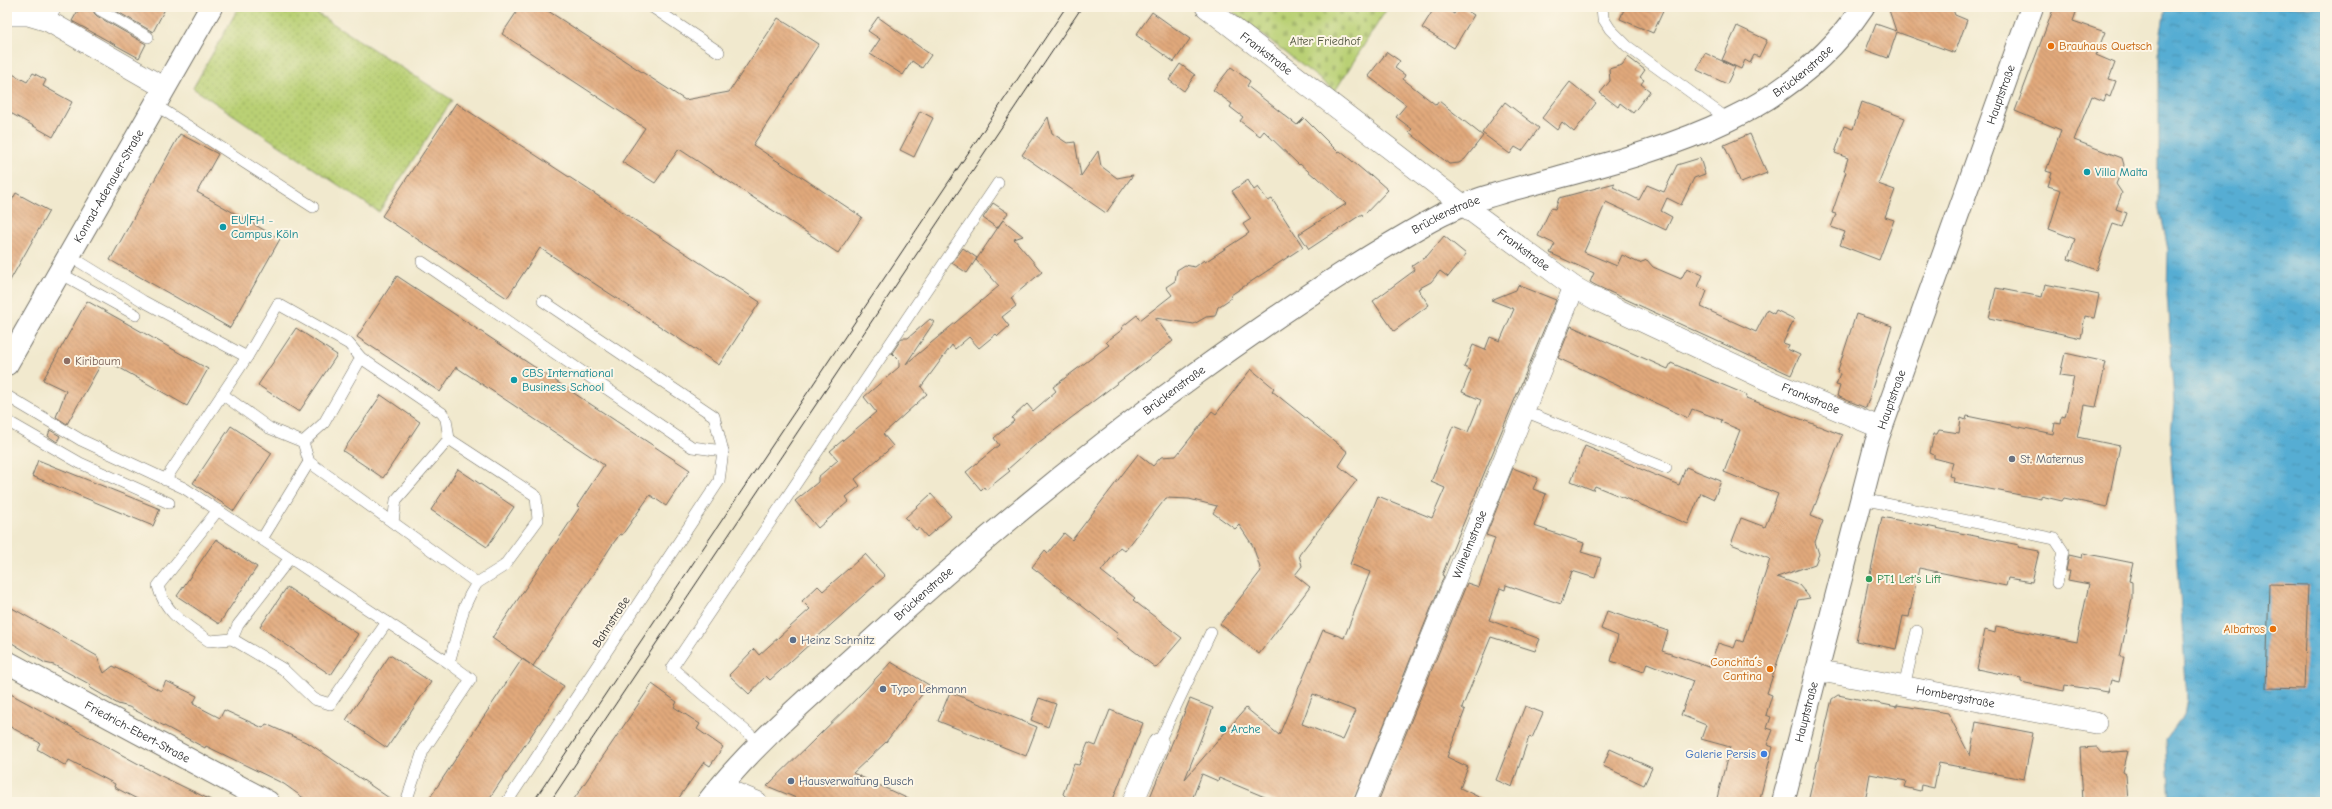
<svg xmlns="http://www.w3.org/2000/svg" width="2332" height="809" font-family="'Comic Neue',sans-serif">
<defs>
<pattern id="grass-dots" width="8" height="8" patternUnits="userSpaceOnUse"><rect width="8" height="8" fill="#b9d075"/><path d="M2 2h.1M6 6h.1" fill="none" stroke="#9fb365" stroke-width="1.8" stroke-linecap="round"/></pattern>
<pattern id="cemetery-stones" width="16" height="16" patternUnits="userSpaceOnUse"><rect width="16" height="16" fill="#b9d075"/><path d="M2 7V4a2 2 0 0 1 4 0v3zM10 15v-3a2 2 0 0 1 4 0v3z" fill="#9fb365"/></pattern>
<pattern id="water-ripples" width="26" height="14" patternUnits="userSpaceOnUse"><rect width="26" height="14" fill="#57add3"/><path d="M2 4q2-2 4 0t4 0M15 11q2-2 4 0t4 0" fill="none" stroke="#488dab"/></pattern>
<pattern id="building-back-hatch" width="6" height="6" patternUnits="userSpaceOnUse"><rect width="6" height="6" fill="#e1a97c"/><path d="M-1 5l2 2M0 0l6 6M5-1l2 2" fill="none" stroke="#b78a66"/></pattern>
</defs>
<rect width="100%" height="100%" fill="#fcf5e5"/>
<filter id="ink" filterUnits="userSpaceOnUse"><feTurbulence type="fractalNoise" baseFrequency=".025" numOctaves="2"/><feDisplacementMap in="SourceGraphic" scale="8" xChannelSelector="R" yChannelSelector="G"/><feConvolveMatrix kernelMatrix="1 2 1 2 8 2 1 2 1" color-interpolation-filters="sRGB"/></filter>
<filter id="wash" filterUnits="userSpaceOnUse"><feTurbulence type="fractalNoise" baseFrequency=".012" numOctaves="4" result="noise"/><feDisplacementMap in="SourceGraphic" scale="16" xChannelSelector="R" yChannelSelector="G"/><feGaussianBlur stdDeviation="0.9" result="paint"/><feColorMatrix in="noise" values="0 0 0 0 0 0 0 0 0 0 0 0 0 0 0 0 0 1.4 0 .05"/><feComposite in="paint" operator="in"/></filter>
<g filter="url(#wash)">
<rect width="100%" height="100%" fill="#f1e9ce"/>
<polygon fill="url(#grass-dots)" stroke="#727e50" points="239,7 307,7 452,100 379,212 193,88"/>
<polygon fill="url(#cemetery-stones)" stroke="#727e50" points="1227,7 1388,7 1335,91"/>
<polygon fill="url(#water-ripples)" stroke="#416c7f" points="2165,7 2325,7 2325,802 2170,802 2166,740 2184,715 2187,699 2170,444 2174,403 2167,294 2168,250 2159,204 2159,46"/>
<g id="blocks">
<g fill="url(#building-back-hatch)" fill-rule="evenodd">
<polygon points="80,7 94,7 94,13 97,16 146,44 139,58 72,21"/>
<polygon points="109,7 166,7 153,32"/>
<polygon points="520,7 542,7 685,100 729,92 778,18 819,44 753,145 862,217 838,253 679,149 655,183 622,162 645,128 502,34"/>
<polygon points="1435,7 1443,7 1454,14 1458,7 1461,7 1474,15 1454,48 1422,28"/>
<polygon points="1625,7 1665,7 1653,33 1620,19"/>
<polygon points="1888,7 1952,7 1955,15 1967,20 1955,53 1897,32 1888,58 1866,50 1876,24 1896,31"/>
<polygon points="2054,7 2078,7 2073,21 2105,32 2096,55 2115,63 2109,79 2116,81 2110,97 2106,95 2104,101 2092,96 2074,140 2122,158 2124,165 2116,184 2122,193 2116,209 2127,213 2122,227 2113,224 2096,270 2068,259 2075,239 2049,229 2061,190 2048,186 2052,173 2046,171 2061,130 2015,111"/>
<polygon points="1152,12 1190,39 1174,62 1136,35"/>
<polygon points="878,17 931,55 922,68 912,61 903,75 870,54 880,39 868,31"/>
<polygon points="1737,26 1767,40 1759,57 1754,55 1750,63 1745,60 1741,69 1722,60"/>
<polygon points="1387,52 1400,61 1395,68 1405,75 1403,79 1436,105 1439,101 1483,136 1465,159 1459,163 1449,164 1409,132 1412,129 1396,117 1406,105 1368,76"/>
<polygon points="1705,53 1735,67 1727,84 1697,70"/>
<polygon points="1628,57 1645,70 1640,77 1644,80 1641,84 1650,91 1633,113 1620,103 1618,107 1600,93 1610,81 1609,69 1622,65"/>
<polygon points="1180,64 1195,75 1184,91 1169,80"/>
<polygon points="1231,67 1250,81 1247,86 1297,125 1304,118 1338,152 1340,151 1370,176 1371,175 1388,190 1363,216 1362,214 1309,249 1299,234 1346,204 1316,176 1315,177 1300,164 1299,165 1264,131 1260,136 1240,121 1243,117 1230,107 1232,104 1213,90"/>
<polygon points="7,71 27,82 33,73 46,80 43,86 72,102 53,137 7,111"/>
<polygon points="1570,82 1596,103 1574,132 1562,122 1557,130 1542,118"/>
<polygon points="1505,102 1539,128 1522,151 1515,147 1510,154 1482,133"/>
<polygon points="1862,102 1905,118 1878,184 1895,190 1885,217 1894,220 1879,260 1840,245 1845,232 1831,227 1836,214 1832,213 1846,172 1844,171 1848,158 1835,153 1844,126 1853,129"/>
<polygon points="456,103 760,302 719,365 540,248 507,298 382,216"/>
<polygon points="920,111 933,118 914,157 900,150"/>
<polygon points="1048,117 1052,133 1067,143 1075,142 1081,176 1098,151 1101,166 1117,178 1133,175 1106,213 1022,155"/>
<polygon points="180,134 218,154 197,192 280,239 230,328 110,260"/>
<polygon points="1750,134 1767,173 1741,183 1724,145"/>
<polygon points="1700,158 1705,174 1694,178 1681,205 1667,198 1661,211 1672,217 1666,230 1606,202 1584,252 1617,266 1622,255 1639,263 1647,260 1653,267 1681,279 1687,268 1703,275 1698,287 1707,291 1701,307 1756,332 1767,310 1774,314 1776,310 1794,319 1783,343 1789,345 1787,349 1800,355 1791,375 1597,286 1590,282 1594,273 1550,253 1555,244 1538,236 1551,208 1555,209 1559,198 1615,183 1613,187 1639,200 1647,185 1664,192 1677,165"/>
<polygon points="1248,180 1254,190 1258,187 1268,201 1272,199 1303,247 1231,295 1230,299 1218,307 1215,316 1206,317 1194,324 1155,318 1173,341 1034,446 1008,469 1010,471 986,490 984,487 981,490 966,472 999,445 994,438 1014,421 1012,418 1027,404 1033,411 1056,391 1053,387 1109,345 1106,342 1123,329 1122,327 1137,315 1140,320 1172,295 1166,287 1175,281 1177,270 1185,265 1195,267 1204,260 1205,262 1249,233 1243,224 1251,219 1232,191"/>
<polygon points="16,193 49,211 7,286 7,209"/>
<polygon points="993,203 1008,213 997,228 983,218"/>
<polygon points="1003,220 1023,236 1014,239 1042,272 1011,298 1016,306 1002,317 1009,326 998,336 996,334 979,348 969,337 955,349 952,345 921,387 927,394 883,434 893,446 855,479 860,486 846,497 849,501 818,528 795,501 818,482 818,477 838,460 830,451 876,412 864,397 899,367 899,360 892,353 902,338 908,338 930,319 934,322 906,364 999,286 976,260"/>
<polygon points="1444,236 1466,254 1448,277 1440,271 1431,282 1418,289 1429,305 1394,331 1373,301 1415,270 1412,266 1427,256"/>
<polygon points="963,248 977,258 967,273 952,263"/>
<polygon points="397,276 690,470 666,506 650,495 622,535 620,534 612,545 533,666 492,638 580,507 577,506 604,465 456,367 440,392 357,337"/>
<polygon points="2045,284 2099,295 2094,318 2085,316 2081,338 1989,318 1996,288 2042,297"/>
<path d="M1518 285 1556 300 1442 575 1444 576 1353 802H1277L1219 778 1218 781 1202 774 1191 802H1148L1190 699 1213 708 1185 779 1246 708 1279 735 1323 630 1344 638 1370 572 1350 564 1378 496 1432 518 1445 488 1431 482 1453 426 1468 432 1481 400 1462 392 1471 370 1464 367 1473 345 1485 350 1490 337 1500 341 1514 309 1491 300 1516 290ZM1313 694 1356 711 1343 740 1302 724Z"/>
<polygon points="87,301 208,369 187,406 104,359 67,424 56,417 66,391 43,380"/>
<polygon points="1856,314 1892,326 1866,408 1837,396 1840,386 1836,385 1840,374 1837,373"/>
<polygon points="1571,326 1668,369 1671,363 1747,395 1746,398 1842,435 1811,516 1823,521 1815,542 1819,554 1815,564 1777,577 1799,585 1810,598 1798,600 1767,693 1772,695 1766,715 1771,717 1767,728 1773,730 1767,745 1773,747 1759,802 1716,802 1730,747 1701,739 1706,725 1681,715 1693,681 1647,663 1644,672 1611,661 1618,636 1601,629 1607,611 1668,631 1662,651 1709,667 1718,643 1734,648 1737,640 1743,642 1770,559 1731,544 1741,518 1765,527 1778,494 1724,472 1740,430 1721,422 1722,420 1692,409 1688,418 1558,358"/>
<polygon points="296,328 337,355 299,412 258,385"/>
<polygon points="2065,353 2106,362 2096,407 2084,405 2077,437 2120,446 2107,507 2064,498 2062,501 2041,496 2041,499 1953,482 1954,477 1949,476 1953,463 1934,458 1934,455 1930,453 1934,434 1937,434 1939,430 1959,433 1961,418 1966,420 1967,416 2053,434 2055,423 2061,424 2062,416 2065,417 2074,377 2060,375"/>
<polygon points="1251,369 1274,388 1272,391 1348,452 1339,466 1357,480 1299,555 1302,566 1295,575 1310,587 1259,654 1220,624 1261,571 1253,546 1239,525 1235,529 1213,513 1217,506 1189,499 1166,498 1125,551 1120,547 1101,571 1135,598 1133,600 1182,638 1156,668 1116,637 1118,634 1032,567 1045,550 1048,553 1064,533 1072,540 1138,454 1153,466 1161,457 1176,456 1212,411 1216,414"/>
<polygon points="381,395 420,422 383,478 343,451"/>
<polygon points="231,426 272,453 234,511 193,483"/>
<polygon points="50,430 60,436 57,442 48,436"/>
<polygon points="1585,446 1679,485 1686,467 1721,481 1714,499 1701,493 1688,524 1595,486 1593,490 1571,481"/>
<polygon points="38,460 160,509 153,526 32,476"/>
<polygon points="1513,468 1538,478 1533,489 1546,494 1534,526 1584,543 1581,552 1601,558 1595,578 1572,571 1561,604 1506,585 1505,590 1500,588 1489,620 1540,639 1535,651 1491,637 1462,708 1465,710 1447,757 1468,767 1460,788 1489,802 1378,802 1467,583 1479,587 1495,538 1486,535"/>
<polygon points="458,469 514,507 487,547 431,510"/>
<polygon points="931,494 951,516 927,537 919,528 916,530 905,518"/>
<polygon points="1882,517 2019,545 2018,547 2039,551 2032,582 2008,578 2006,586 1919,568 1909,617 1903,616 1896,649 1856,641"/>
<polygon points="216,539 257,567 219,624 177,596"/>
<polygon points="2083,553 2133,563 2129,581 2132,582 2132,599 2120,657 2124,657 2119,682 2111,680 2108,692 2065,685 2064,691 2021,682 2021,678 1977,669 1985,630 1995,633 1996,626 2077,642 2089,584 2068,580 2070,571 2066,571 2069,555 2082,558"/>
<polygon points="865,554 885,576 770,680 766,676 749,694 729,675 754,649 759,655 810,609 802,601 818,586 823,591"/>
<polygon points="2269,584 2308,585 2304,689 2266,688"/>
<polygon points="287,587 358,634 331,675 260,627"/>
<polygon points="12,608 97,656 104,673 113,666 161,691 166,681 197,696 193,704 220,718 224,710 263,728 266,724 310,744 395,802 309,802 284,784 206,746 205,748 129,707 118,704 89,687 91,685 54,665 45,663 7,640 7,616"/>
<polygon points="390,655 431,682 387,748 346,720"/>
<polygon points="522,659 564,686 487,802 427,802"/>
<polygon points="891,662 929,685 886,742 853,773 915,802 806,802 767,786 864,691"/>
<polygon points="652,684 677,702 674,707 700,724 697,729 723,747 710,766 704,762 676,802 572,802"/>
<polygon points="7,692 157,774 215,802 143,802 114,787 115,784 69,760 66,766 37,749 40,743 7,725"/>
<polygon points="950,692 1037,727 1026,756 938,721"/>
<polygon points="1838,695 1897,707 1897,705 1948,713 1970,756 1976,722 2033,733 2024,779 1939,763 1934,788 1921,785 1920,791 1904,787 1906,781 1870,774 1865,802 1808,802 1832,699"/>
<polygon points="1039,698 1056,704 1048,727 1031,720"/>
<polygon points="1525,706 1543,713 1532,738 1529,737 1512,787 1496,780"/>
<polygon points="1110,710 1143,723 1112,802 1080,802 1065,796 1063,794 1074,764 1079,765 1088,743 1096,746"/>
<polygon points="2097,747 2102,753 2128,751 2123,772 2126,774 2128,802 2083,802 2080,748"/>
<polygon points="1610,749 1652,768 1644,785 1603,766"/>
</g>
</g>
</g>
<g filter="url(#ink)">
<use href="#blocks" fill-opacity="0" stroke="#706e64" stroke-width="1"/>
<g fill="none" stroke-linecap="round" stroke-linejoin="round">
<g stroke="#706e64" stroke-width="12">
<g id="lane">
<polyline points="102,7 100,10 148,37"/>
<polyline points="652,7 719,52"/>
<polyline points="1602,7 1603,18 1610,29 1627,46 1729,120"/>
<polyline points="48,21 56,7"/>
<polyline points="154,104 313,207"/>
<polyline points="70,256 143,301 247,357"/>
<polyline points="422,262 692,447 723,451"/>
<polyline points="60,273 136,315"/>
<polyline points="222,394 269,428 303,442 324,423 361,358"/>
<polyline points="7,396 81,440 184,488 449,663 464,608 470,595 477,583 504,566 538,520 536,496 449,439 446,419 442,413 361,358 349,344 278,304 247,357 165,480"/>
<polyline points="1524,411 1666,468"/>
<polyline points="7,421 80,463 169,503"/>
<polyline points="303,442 309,462 477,583"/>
<polyline points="1862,499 2055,539 2063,551 2057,583"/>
<path d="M218 510 158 586C165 614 187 625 209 641L232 639 283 669 314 699 330 704 387 622"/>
<polyline points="393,522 396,500 449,439"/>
<polyline points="262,539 309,462"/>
<polyline points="232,639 238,625 290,558"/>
<polyline points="1904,687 1917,631"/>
<polyline points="761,744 672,668 998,183"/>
<polyline points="1158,744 1211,632"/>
<polyline points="406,802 423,751 471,679 449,663"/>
<polyline points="507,802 719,481 723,451 714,416 543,301"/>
</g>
</g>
<g stroke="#706e64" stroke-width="22">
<g id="street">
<path id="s1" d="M1206 7 1463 205 1574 287 1597 300 1765 379 1881 428"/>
<polyline points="7,15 28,15 48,21 163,87"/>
<path id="s2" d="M1816 670 2096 723"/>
<polyline points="720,787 757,802"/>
<polyline points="1133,802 1158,744"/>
<path id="s3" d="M1365 802 1574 287"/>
</g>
</g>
<g stroke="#706e64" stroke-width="24">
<g id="secondary">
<path id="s4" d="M7 364 211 7"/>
<path id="s5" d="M7 662 268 802"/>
<path id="s6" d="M708 802C754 742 816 692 871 641 975 545 1082 457 1197 373 1272 319 1349 266 1430 221 1470 198 1515 189 1559 177 1675 146 1792 113 1863 7"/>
<path id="s7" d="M1783 802 1876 443 2032 7"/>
</g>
</g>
<use href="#lane" stroke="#fff" stroke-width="11"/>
<use href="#street" stroke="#fff" stroke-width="21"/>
<use href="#secondary" stroke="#fff" stroke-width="22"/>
<g stroke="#2b2b2b" stroke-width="1">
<polyline points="533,802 1066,7"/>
<polyline points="550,802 1082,7"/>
</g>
</g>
</g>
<g fill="#e8710a" stroke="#fcf5e5" stroke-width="1.5">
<circle cx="2051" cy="46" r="4"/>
<circle cx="2273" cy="629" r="4"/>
<circle cx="1770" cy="669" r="4"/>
</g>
<g fill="#0f9aa8" stroke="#fcf5e5" stroke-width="1.5">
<circle cx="2087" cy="172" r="4"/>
<circle cx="223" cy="227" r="4"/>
<circle cx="514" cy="380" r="4"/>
<circle cx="1223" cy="729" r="4"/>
</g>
<circle fill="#8d6e63" stroke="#fcf5e5" stroke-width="1.5" cx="67" cy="361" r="4"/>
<circle fill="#6b7280" stroke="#fcf5e5" stroke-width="1.5" cx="2012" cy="459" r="4"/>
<circle fill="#2e9e5b" stroke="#fcf5e5" stroke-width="1.5" cx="1869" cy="579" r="4"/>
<g fill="#5c6f8a" stroke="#fcf5e5" stroke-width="1.5">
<circle cx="793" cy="640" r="4"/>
<circle cx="883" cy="689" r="4"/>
<circle cx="791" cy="781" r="4"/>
</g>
<circle fill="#3f7fe0" stroke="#fcf5e5" stroke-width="1.5" cx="1764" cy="754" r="4"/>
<g text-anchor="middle" stroke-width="4" stroke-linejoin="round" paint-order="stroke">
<g font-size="12" fill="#4e543e" stroke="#fcf5e5">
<text x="1325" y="45">Alter Friedhof</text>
</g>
<g font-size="12" fill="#c56008" stroke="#fcf5e5" text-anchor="end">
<text x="2059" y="50" text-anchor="start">Brauhaus Quetsch</text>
<text x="2265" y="633">Albatros</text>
<text x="1762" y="666">Conchita´s<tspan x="1762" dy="14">Cantina</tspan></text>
</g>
<g font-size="12" fill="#2b2b2b" stroke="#fcf5e5">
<text dy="4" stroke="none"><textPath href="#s1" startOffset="76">Frankstraße</textPath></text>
<text dy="4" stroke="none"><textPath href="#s6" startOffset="1335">Brückenstraße</textPath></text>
<text dy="4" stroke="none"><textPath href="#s7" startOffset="741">Hauptstraße</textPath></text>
<text dy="4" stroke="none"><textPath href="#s4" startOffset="205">Konrad-Adenauer-Straße</textPath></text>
<text dy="4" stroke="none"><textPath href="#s6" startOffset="947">Brückenstraße</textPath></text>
<text dy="4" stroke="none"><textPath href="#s1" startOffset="400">Frankstraße</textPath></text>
<text dy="4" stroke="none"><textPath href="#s6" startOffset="623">Brückenstraße</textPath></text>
<text dy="4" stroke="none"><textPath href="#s1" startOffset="724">Frankstraße</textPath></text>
<text dy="4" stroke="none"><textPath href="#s7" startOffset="417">Hauptstraße</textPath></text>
<text dy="4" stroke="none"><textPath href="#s3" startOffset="278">Wilhelmstraße</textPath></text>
<text dy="4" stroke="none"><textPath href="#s6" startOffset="300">Brückenstraße</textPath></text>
<text transform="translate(611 622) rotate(-57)" y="4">Bahnstraße</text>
<text dy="4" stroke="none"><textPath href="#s2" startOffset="142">Hombergstraße</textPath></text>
<text dy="4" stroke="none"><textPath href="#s7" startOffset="93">Hauptstraße</textPath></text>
<text dy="4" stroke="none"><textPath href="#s5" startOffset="148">Friedrich-Ebert-Straße</textPath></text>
</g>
<g font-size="12" fill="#0d838f" stroke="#fcf5e5" text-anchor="start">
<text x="2095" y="176">Villa Malta</text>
<text x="231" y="224">EU|FH -<tspan x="231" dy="14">Campus Köln</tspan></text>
<text x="522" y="377">CBS International<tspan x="522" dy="14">Business School</tspan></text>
<text x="1231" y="733">Arche</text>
</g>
<g font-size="12" fill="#785e54" stroke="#fcf5e5" text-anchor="start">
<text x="75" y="365">Kiribaum</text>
</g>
<g font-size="12" fill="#5b616d" stroke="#fcf5e5" text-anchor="start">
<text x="2020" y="463">St. Maternus</text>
</g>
<g font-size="12" fill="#27864d" stroke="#fcf5e5" text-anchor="start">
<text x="1877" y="583">PT1 Let's Lift</text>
</g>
<g font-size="12" fill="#4e5e75" stroke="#fcf5e5" text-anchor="start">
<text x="801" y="644">Heinz Schmitz</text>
<text x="891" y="693">Typo Lehmann</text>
<text x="799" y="785">Hausverwaltung Busch</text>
</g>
<g font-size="12" fill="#366cbe" stroke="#fcf5e5" text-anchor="end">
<text x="1756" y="758">Galerie Persis</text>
</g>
</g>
<rect width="2332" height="809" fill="none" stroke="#fcf5e5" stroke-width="24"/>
</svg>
